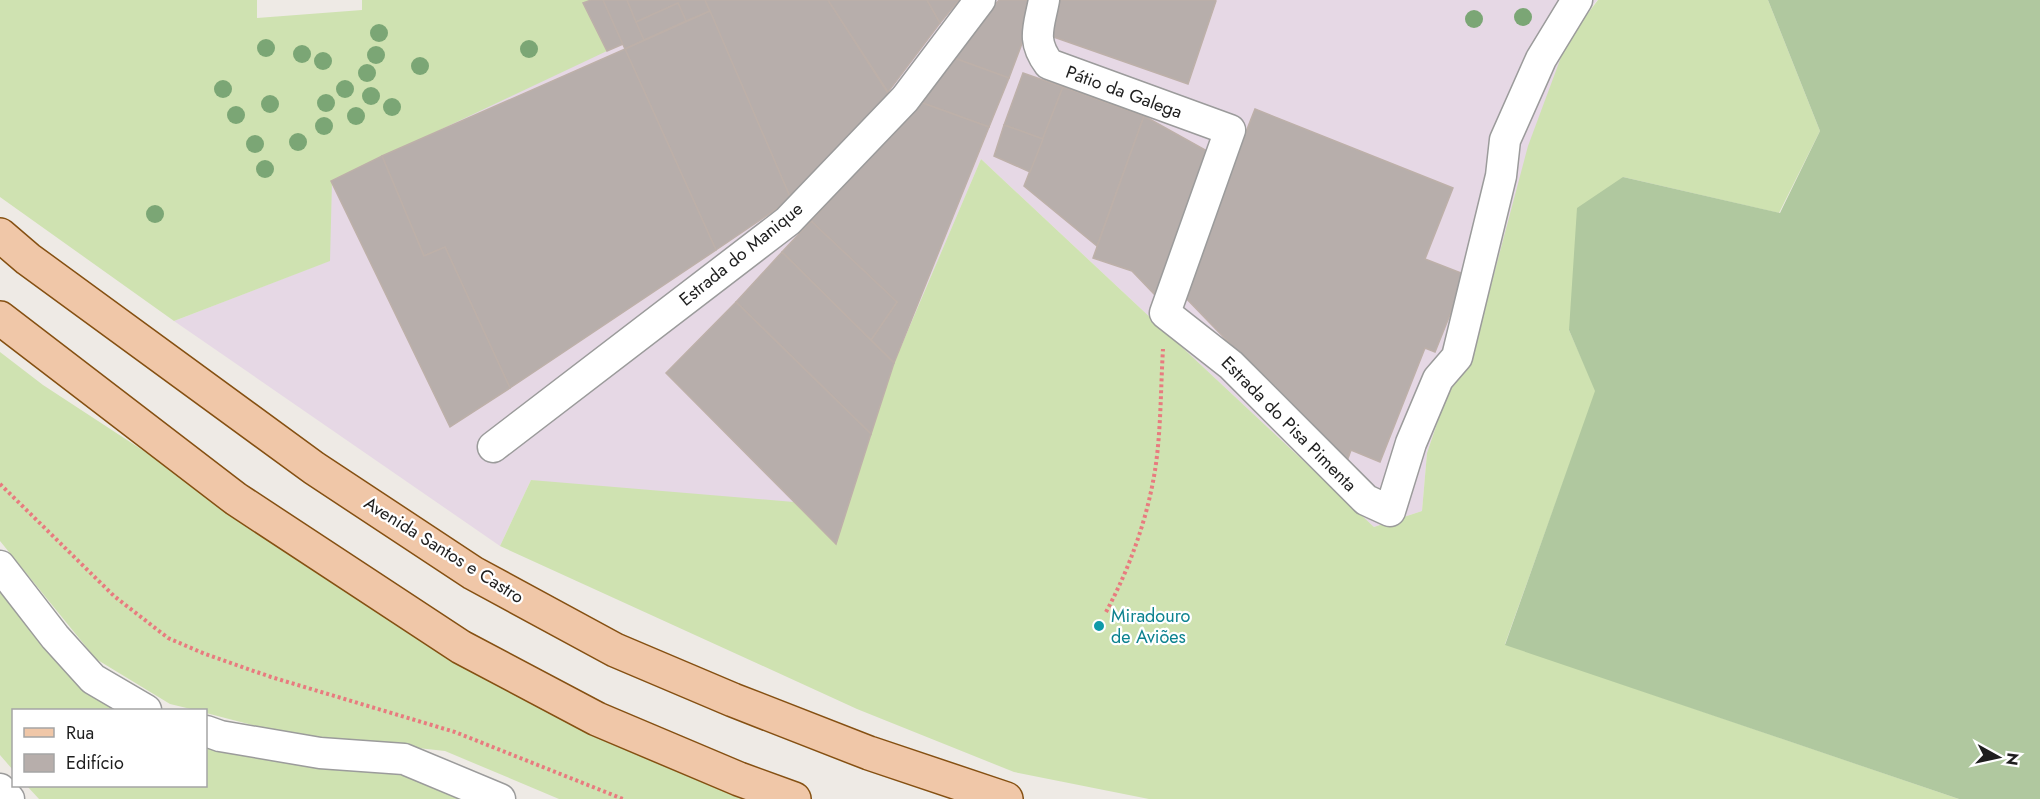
<svg xmlns="http://www.w3.org/2000/svg" width="2040" height="799" font-family="Jost,sans-serif">
<rect width="100%" height="100%" fill="#eeeae5"/>
<polygon fill="#e6d8e5" points="591,0 1597,0 1567,41 1477,338 1448,391 1427,453 1422,511 1374,527 981,159 894,363 836,544 531,480 500,546 174,321 329,261 331,181"/>
<g fill="#cfe2b1">
<polygon points="0,0 257,0 257,18 362,10 362,0 591,0 584,4 607,51 332,181 330,261 174,321 0,197"/>
<polygon points="1598,0 1768,0 1820,131 1779,213 1623,177 1569,330 1596,391 1505,644 1959,799 1149,799 1014,772 857,709 500,546 531,480 794,502 836,543 894,363 981,159 1374,527 1422,511 1427,453 1448,391 1477,338 1528,146 1567,41"/>
<polygon points="0,352 43,385 286,544 755,799 559,799 445,751 283,733 206,713 206,710 195,710 170,704 96,659 0,541"/>
<polygon points="0,581 123,710 14,710 13,770 0,755"/>
<polygon points="206,739 400,767 477,799 39,799 27,786 206,786"/>
</g>
<polygon fill="#b0c89f" points="1768,0 2040,0 2040,799 1959,799 1505,645 1595,391 1569,330 1577,208 1623,177 1780,213 1820,131"/>
<g fill="#b7aeab" stroke="#bdb0a9" stroke-width="1.5">
<polygon points="591,0 603,0 623,44 607,51 583,3"/>
<polygon points="603,0 627,0 644,40 625,49"/>
<polygon points="627,0 705,0 710,11 686,21 678,3 636,22"/>
<polygon points="705,0 828,0 893,101 791,199"/>
<polygon points="828,0 927,0 940,23 888,92"/>
<polygon points="927,0 959,0 940,23"/>
<polygon points="999,0 1032,0 1029,25 1009,78 954,58"/>
<polygon points="1056,0 1214,0 1216,1 1188,84 1045,34"/>
<polygon points="678,3 686,21 644,40 636,22"/>
<polygon points="710,11 791,199 716,250 625,49"/>
<polygon points="625,49 716,250 510,388 445,247 424,256 382,156"/>
<polygon points="954,58 1009,78 989,127 920,102"/>
<polygon points="1023,73 1063,87 1043,139 1004,125"/>
<polygon points="1063,87 1144,116 1097,246 1024,186"/>
<polygon points="920,102 989,127 894,363 871,340 897,302 811,221"/>
<polygon points="1255,109 1453,188 1425,259 1466,275 1435,352 1425,348 1380,462 1351,450 1346,464 1182,294"/>
<polygon points="1144,116 1209,152 1157,297 1132,271 1093,258"/>
<polygon points="1004,125 1043,139 1030,172 994,156"/>
<polygon points="382,156 424,256 445,247 510,388 450,427 331,181"/>
<polygon points="811,221 897,302 871,340 782,252"/>
<polygon points="782,252 894,363 871,434 736,302"/>
<polygon points="736,302 871,434 836,544 666,373"/>
</g>
<g fill="none" stroke-linecap="round" stroke-linejoin="round">
<g stroke="#9b9b9b" stroke-width="33">
<g id="minor">
<path d="M1044 0C1039 27 1031 40 1049 64L1230 130 1165 313 1231 365 1366 500 1390 511 1411 443 1438 379 1457 357 1501 176 1505 140 1541 59 1577 0"/>
<polyline points="493,447 788,221 905,99 980,0"/>
<polyline points="0,566 55,637 93,679 146,710"/>
<polyline points="206,731 220,736 320,753 404,759 500,799"/>
<polyline points="0,789 9,799"/>
</g>
</g>
<g stroke="#855012" stroke-width="36">
<g id="major">
<polyline points="0,235 28,259 314,468 473,573 615,650 733,700 869,753 1006,799"/>
<polyline points="0,318 236,499 461,647 597,719 739,779 794,799"/>
</g>
</g>
<g stroke="#e87b7f" stroke-width="4" stroke-dasharray="3 3" stroke-linecap="butt">
<polyline points="0,484 114,596 168,638 205,654 271,677 455,732 623,799"/>
<path d="M1106 612C1133 562 1153 503 1158 446 1161 414 1161 382 1163 349"/>
</g>
<use href="#minor" stroke="#fff" stroke-width="30"/>
<use href="#major" stroke="#f0c7a8" stroke-width="33"/>
</g>
<g fill="#7ba675">
<circle cx="1523" cy="17" r="9"/>
<circle cx="1474" cy="19" r="9"/>
<circle cx="379" cy="33" r="9"/>
<circle cx="266" cy="48" r="9"/>
<circle cx="529" cy="49" r="9"/>
<circle cx="302" cy="54" r="9"/>
<circle cx="376" cy="55" r="9"/>
<circle cx="323" cy="61" r="9"/>
<circle cx="420" cy="66" r="9"/>
<circle cx="367" cy="73" r="9"/>
<circle cx="223" cy="89" r="9"/>
<circle cx="345" cy="89" r="9"/>
<circle cx="371" cy="96" r="9"/>
<circle cx="326" cy="103" r="9"/>
<circle cx="270" cy="104" r="9"/>
<circle cx="392" cy="107" r="9"/>
<circle cx="236" cy="115" r="9"/>
<circle cx="356" cy="116" r="9"/>
<circle cx="324" cy="126" r="9"/>
<circle cx="298" cy="142" r="9"/>
<circle cx="255" cy="144" r="9"/>
<circle cx="265" cy="169" r="9"/>
<circle cx="155" cy="214" r="9"/>
</g>
<circle fill="#0f9aa8" stroke="#fff" stroke-width="2" cx="1099" cy="626" r="6"/>
<g text-anchor="middle" stroke-width="4.5" stroke-linejoin="round" paint-order="stroke">
<g font-size="18" fill="#1e1e1e" stroke="#fff">
<text transform="translate(1124 92) rotate(20)" y="6">Pátio da Galega</text>
<text transform="translate(741 254) rotate(-39)" y="6">Estrada do Manique</text>
<text transform="translate(1289 424) rotate(45)" y="6">Estrada do Pisa Pimenta</text>
<text transform="translate(444 550) rotate(32)" y="6">Avenida Santos e Castro</text>
</g>
<g font-size="18" fill="#0d838f" stroke="#fff" text-anchor="start">
<text x="1111" y="622">Miradouro<tspan x="1111" dy="21">de Aviões</tspan></text>
</g>
</g>
<rect x="12" y="709" width="195" height="78" fill="#ffffff" stroke="#a5a5a5" stroke-width="1.5"/>
<rect x="24" y="728" width="30" height="9" fill="#f0c7a8" stroke="#a5a5a5" stroke-width="1.5"/>
<text x="66" y="739" font-size="18" fill="#1e1e1e">Rua</text>
<rect x="24" y="754" width="30" height="18" fill="#b7aeab" stroke="#a5a5a5" stroke-width="1.5"/>
<text x="66" y="769" font-size="18" fill="#1e1e1e">Edifício</text>
<g transform="translate(1998 757) rotate(98)" stroke="#ffffff" stroke-width="4.5" paint-order="stroke">
<path d="M0-4.5L10 22L0 15L-10 22Z" fill="#1e1e1e"/>
<text y="-9" font-size="16" font-weight="bold" text-anchor="middle" fill="#1e1e1e">N</text>
</g>
</svg>
